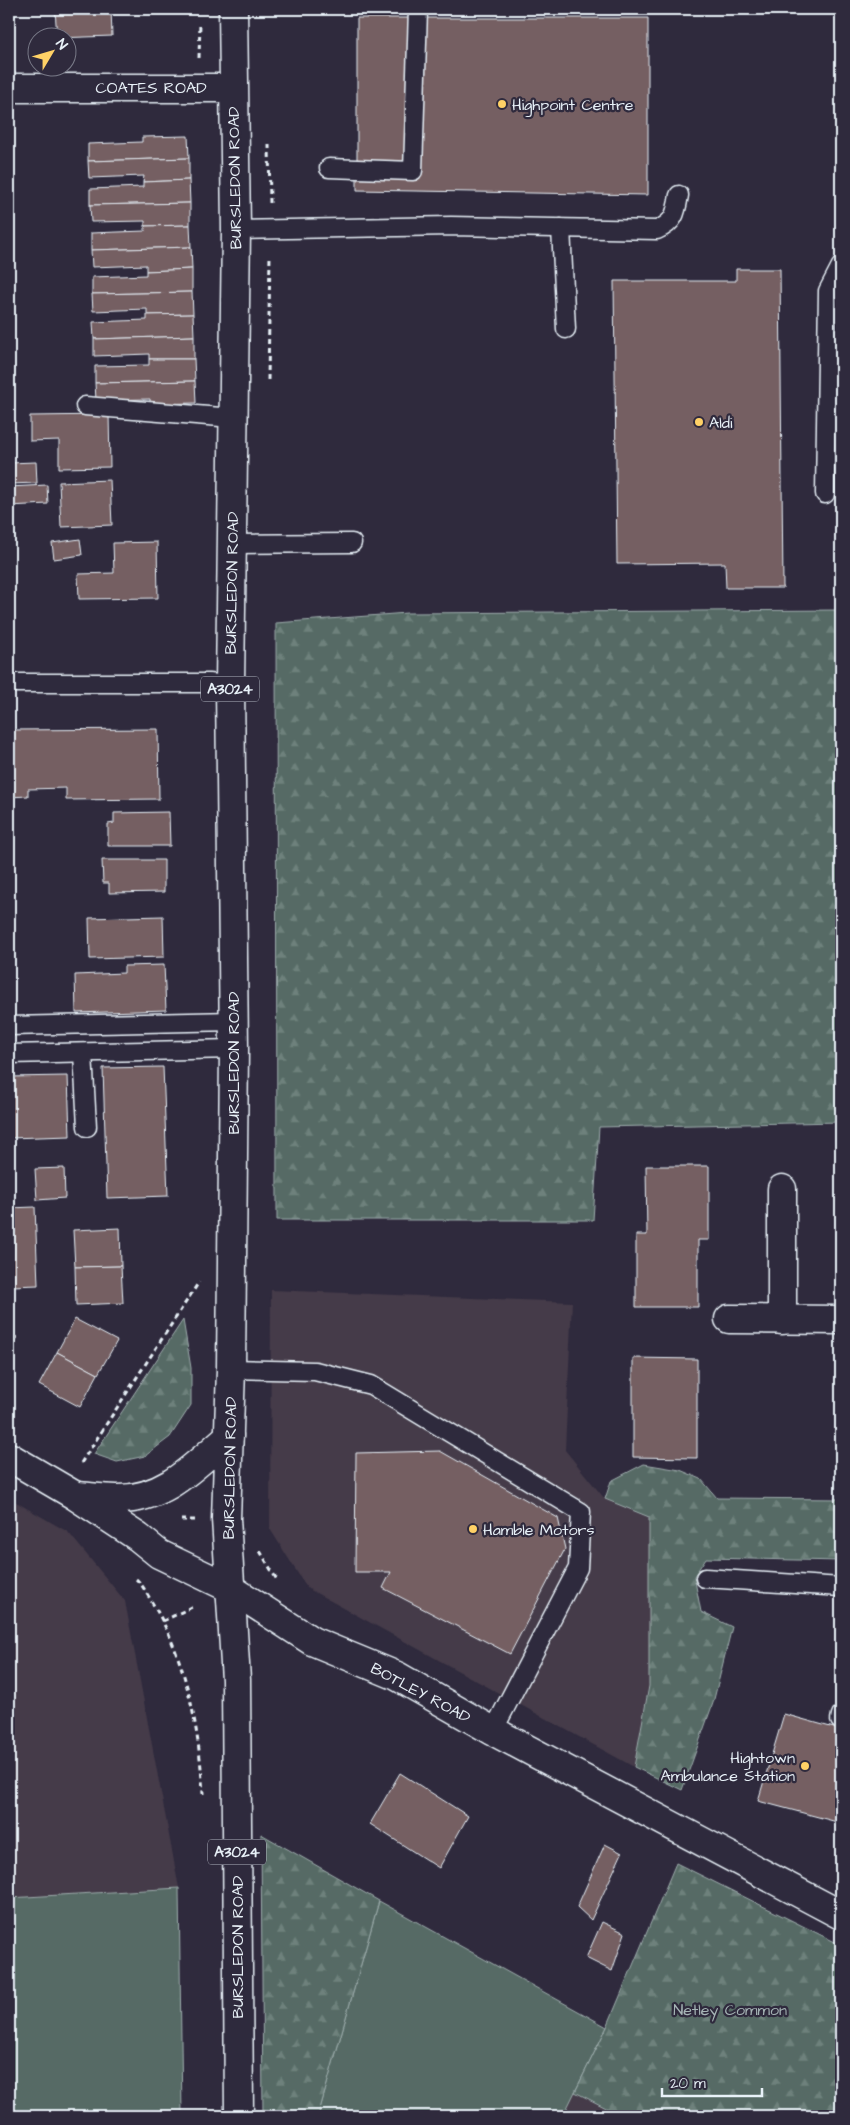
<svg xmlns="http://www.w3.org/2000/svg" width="850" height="2125" font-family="'Architects Daughter',sans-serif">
<defs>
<pattern id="forest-firs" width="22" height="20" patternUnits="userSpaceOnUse" patternTransform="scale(1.25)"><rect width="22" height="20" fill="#566b65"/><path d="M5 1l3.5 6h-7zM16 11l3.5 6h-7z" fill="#6e817c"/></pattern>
</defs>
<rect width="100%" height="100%" fill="#2f2a3d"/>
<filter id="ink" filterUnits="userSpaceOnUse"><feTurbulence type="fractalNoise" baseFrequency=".02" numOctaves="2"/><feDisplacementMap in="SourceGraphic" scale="10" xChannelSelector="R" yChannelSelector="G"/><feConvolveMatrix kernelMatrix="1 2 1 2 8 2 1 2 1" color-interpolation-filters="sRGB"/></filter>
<g filter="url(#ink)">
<g fill="#443a48">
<polygon points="271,1290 572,1302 565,1450 605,1499 677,1529 634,1767 307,1588 270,1529"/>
<polygon points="9,1498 68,1532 125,1601 179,1888 9,1898"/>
<polygon points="575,2092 622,2116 563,2116"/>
</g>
<g fill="#566b65" stroke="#9faeae">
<polygon points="179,1888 182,2116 9,2116 9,1898"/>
<polygon points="379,1901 607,2027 563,2116 318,2116"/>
</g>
<g fill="url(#forest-firs)" stroke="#9faeae">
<polygon points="841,610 841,1122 599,1127 593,1220 277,1220 276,623 407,613"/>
<polygon points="183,1320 191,1368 191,1405 170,1437 145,1456 117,1462 94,1454"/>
<polygon points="644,1464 680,1470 701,1479 717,1498 841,1499 841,1561 706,1558 694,1576 701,1612 732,1627 713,1703 682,1790 634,1767 649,1686 649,1517 605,1499 611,1481"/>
<polygon points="261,1834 379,1901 318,2116 263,2116"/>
<polygon points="676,1863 841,1945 841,2116 622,2116 575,2092 607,2027"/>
</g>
<g fill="#755f62" stroke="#e8f1f8">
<polygon points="55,9 111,9 112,36 57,38"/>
<polygon points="357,18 648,18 648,195 357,190"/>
<polygon points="188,136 189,158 88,161 88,144 142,142 142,137"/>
<polygon points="189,158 189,180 143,182 144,176 89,178 88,161"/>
<polygon points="189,180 190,203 90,205 90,189 143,187 143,182"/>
<polygon points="190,203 190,225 145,226 145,221 91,222 90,205"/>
<polygon points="190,225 191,247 91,250 91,233 145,231 145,226"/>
<polygon points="191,247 192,269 146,271 146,265 92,267 91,250"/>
<polygon points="192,269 192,292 92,294 92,277 146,275 146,271"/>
<polygon points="736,269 780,269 783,588 726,588 725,563 617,564 614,281 736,281"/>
<polygon points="192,292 193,314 147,315 147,309 93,311 92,294"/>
<polygon points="193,314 194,336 94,339 93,322 147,320 147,315"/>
<polygon points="194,336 194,359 149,359 149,354 94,356 94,339"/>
<polygon points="149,359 194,359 195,381 95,383 95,366 149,365"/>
<polygon points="195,381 196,403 150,404 150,399 96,400 95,383"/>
<polygon points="109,415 110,467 59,468 59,440 30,441 30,416"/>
<polygon points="36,462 37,483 9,484 9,463"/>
<polygon points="110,480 112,525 61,527 59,482"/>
<polygon points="47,485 48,504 9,506 9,487"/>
<polygon points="80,539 82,555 54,559 52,543"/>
<polygon points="157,542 158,598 79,599 78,574 114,573 113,543"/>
<polygon points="158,729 159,799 66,800 66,788 28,789 28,796 9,797 9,730"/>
<polygon points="169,812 170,846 108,846 108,824 114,823 114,813"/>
<polygon points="102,860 164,860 164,892 109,893 109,883 103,883"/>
<polygon points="163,916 164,957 90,959 89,918"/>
<polygon points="164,965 166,1010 76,1013 75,975 124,973 124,966"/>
<polygon points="163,1067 168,1196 107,1198 103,1068"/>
<polygon points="68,1076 70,1136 9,1138 9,1077"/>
<polygon points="646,1166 709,1166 709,1240 698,1240 698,1307 636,1307 636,1235 647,1235"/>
<polygon points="64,1168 65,1198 37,1200 35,1169"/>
<polygon points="35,1207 38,1285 12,1286 9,1208"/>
<polygon points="120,1228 121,1266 75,1267 73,1230"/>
<polygon points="121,1266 123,1303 76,1305 75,1267"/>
<polygon points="75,1319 117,1341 98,1374 57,1352"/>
<polygon points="9,1333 17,1337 9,1352"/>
<polygon points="57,1352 98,1374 80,1407 39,1385"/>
<polygon points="633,1358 697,1359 697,1458 633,1457"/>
<polygon points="440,1451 558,1518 565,1549 510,1654 383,1588 391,1572 355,1572 356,1453"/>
<polygon points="784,1714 841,1730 841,1823 758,1801"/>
<polygon points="400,1773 468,1816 439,1868 370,1824"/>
<polygon points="605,1844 622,1853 591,1920 577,1907"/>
<polygon points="602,1922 625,1933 612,1971 586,1958"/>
</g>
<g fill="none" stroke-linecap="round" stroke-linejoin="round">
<g stroke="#e8f1f8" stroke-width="21">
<g id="lane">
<polyline points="329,168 413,171 418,9"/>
<polyline points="561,228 566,329"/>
<path d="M236 230 451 226 657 230C675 222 676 213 679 195"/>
<polyline points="85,406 233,418"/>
<polyline points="825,494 828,291 841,266"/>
<polyline points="231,544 352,543"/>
<polyline points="9,683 208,683 230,685"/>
<polyline points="9,1026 234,1021"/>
<polyline points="83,1053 87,1127"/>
<polyline points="9,1054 234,1049"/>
<polyline points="231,1369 315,1371 371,1385 581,1512 578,1568 493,1731"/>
<polyline points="705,1578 841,1587"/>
<polyline points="840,1720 841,1715"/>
</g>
</g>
<g stroke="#e8f1f8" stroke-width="31">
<g id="street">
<polyline points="9,88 233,88"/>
<polyline points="782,1189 782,1320"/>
<polyline points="729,1319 841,1320"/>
<polyline points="230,1588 312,1641 397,1676 493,1731 841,1915"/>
</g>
</g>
<g stroke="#e8f1f8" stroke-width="31">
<g id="secondary">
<polyline points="9,1457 74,1495 138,1537 159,1554 230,1588"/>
<path d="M78 1496C91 1497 104 1499 117 1499 165 1500 195 1465 229 1436"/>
</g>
</g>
<g stroke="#e8f1f8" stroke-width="31">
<polyline id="primary" points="233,9 236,230 230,685 234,1049 231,1369 226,1519 236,1680 239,2116"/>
</g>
<g stroke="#e8f1f8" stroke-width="3" stroke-dasharray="5 4" stroke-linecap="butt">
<polyline points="199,58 200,22"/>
<polyline points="269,144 270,203"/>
<polyline points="268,380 270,254"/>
<polyline points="81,1463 199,1282"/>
<polyline points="181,1520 195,1520"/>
<polyline points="260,1551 277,1580"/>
<path d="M136 1579C143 1585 148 1596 153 1604 187 1661 199 1728 203 1794"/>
<polyline points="163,1621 194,1606"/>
</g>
<use href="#lane" stroke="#2f2a3d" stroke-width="18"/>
<use href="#street" stroke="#2f2a3d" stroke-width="28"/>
<use href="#secondary" stroke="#2f2a3d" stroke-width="28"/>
<use href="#primary" stroke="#2f2a3d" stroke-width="28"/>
</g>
</g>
<g fill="#ffd166" stroke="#2f2a3d" stroke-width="2">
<circle cx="502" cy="104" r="5"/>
<circle cx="699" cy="422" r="5"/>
<circle cx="473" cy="1529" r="5"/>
<circle cx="805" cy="1766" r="5"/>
</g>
<g text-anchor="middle" stroke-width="4.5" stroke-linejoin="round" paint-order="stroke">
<g fill="#2f2a3d" stroke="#b0b5c0" stroke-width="1">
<rect x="201" y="676.5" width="58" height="25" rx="4"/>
<rect x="208" y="1839.5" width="58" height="25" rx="4"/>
</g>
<g font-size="15" font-weight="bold" fill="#e8f1f8">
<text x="230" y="694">A3024</text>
<text x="237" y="1857">A3024</text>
</g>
<g font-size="16" fill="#e8f1f8" stroke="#2f2a3d">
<text x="151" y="93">COATES ROAD</text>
<text transform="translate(234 178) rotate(-91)" y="6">BURSLEDON ROAD</text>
<text transform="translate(231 583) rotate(-89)" y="6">BURSLEDON ROAD</text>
<text transform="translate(233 1063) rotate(-90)" y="6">BURSLEDON ROAD</text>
<text transform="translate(229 1468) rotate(-89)" y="6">BURSLEDON ROAD</text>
<text transform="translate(421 1692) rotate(28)" y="6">BOTLEY ROAD</text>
<text transform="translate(237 1947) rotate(-90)" y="6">BURSLEDON ROAD</text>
</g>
<g font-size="16" fill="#e8f1f8" stroke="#2f2a3d" text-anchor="start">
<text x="512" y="110">Highpoint Centre</text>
<text x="709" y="428">Aldi</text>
<text x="483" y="1535">Hamble Motors</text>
<text x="795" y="1763" text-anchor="end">Hightown<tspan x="795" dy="18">Ambulance Station</tspan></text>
</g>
<g font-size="16" fill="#a6b5b6" stroke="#2f2a3d">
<text x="730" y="2015">Netley Common</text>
</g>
</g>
<rect width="850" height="2125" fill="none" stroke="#2f2a3d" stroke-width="30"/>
<rect x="15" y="15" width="820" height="2095" fill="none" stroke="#e8f1f8" stroke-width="2" filter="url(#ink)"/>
<g transform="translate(52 52) rotate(52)"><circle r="24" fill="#2f2a3d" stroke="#797a88"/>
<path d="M0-4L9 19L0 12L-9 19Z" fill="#ffd166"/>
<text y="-8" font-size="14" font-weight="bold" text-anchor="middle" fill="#e8f1f8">N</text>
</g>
<path d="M662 2088v8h100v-8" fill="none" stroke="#e8f1f8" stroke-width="2.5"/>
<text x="670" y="2088" font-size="15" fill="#e8f1f8" stroke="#2f2a3d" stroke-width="4" paint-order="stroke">20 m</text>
</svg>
